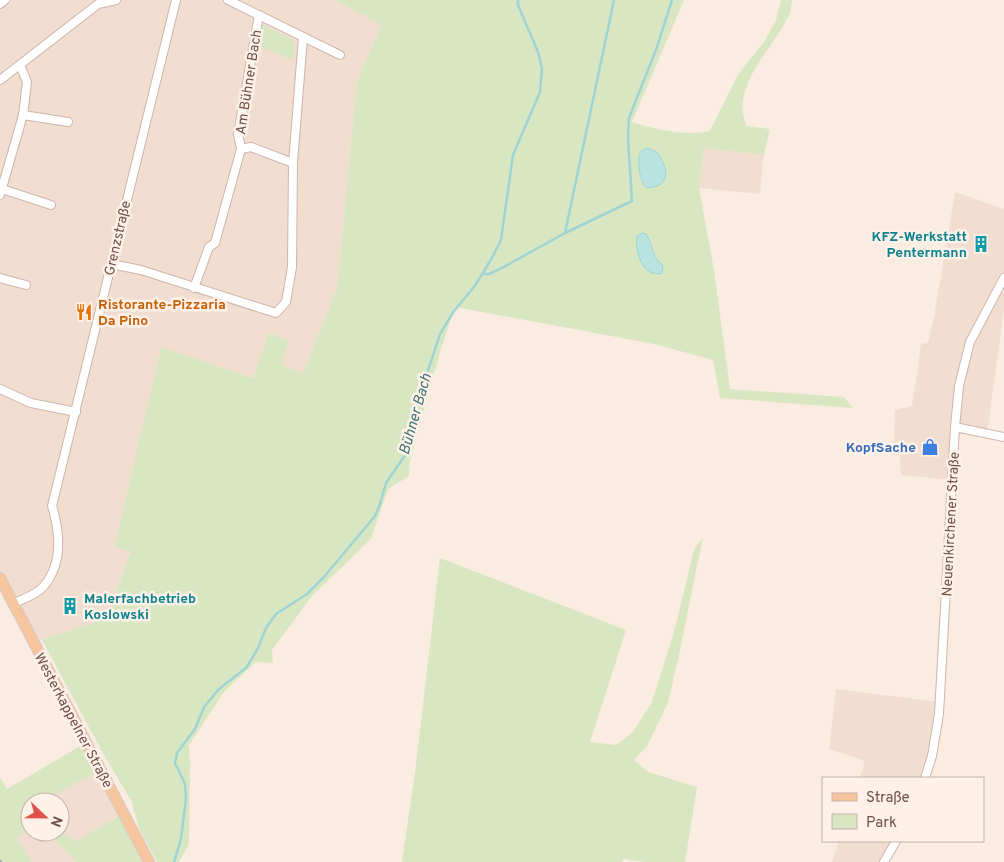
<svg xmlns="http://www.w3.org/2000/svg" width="1004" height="862" font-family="Overpass,sans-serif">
<rect width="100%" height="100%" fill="#fbece2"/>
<g fill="#f2ddd1">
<polygon points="0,0 335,0 382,25 357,80 337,289 303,374 281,365 269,334 254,378 161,348 116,545 130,551 107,618 33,643 0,578"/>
<polygon points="704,148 764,155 760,194 699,188"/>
<polygon points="955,192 1004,209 1004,278 998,288 1004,293 1004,309 987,434 955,427 952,480 901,475 900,455 893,455 895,410 912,406 921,344 928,343 934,317"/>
<polygon points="836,689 939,702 925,778 860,778 865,761 829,749"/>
<polygon points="95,773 119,816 77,841 60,832 60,802 42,802"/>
<polygon points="30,829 30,832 46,832 76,862 32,862 17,838"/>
<polygon points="839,841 896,841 884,862 832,862"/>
</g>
<g fill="#d8e7c1" fill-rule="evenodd">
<path d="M335 0H684L632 122C659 130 682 136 710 131L739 73 764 42 776 20 781 0H792C791 5 791 11 789 15 774 48 728 88 747 126L770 129 764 155 704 148 699 188 714 270 730 389 844 397 853 408 720 398 713 360 654 344 455 307 441 349 410 461 409 476 388 489 371 539 312 596 272 650 273 663 256 662 224 692 189 745 190 762 189 844 179 862H157L139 829 132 802 105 757 42 640 107 618 130 552 115 546 161 347 253 378 269 333 289 341 281 365 303 373 337 289 357 80 382 25ZM657 152 666 168 654 187 640 180 639 160Z"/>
<polygon points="262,24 291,39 295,45 293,60 258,46"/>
<polygon points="703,537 679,655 668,703 647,746 634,760 648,772 697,787 685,862 645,862 623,859 622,862 402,862 416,765 440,558 626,630 590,742 616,745 633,732 652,702 674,632 694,550"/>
<polygon points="82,745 95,773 42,802 30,802 30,809 24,812 30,815 30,829 17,838 32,862 0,862 0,777 7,789"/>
<polygon points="119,816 142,862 76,862 46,832 60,832 77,841"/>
</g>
<g fill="#b8e3e1" stroke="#9ed4d3">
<path d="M647 148 657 152C664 163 671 175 660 185 657 186 651 188 648 188 639 186 637 159 640 153 642 150 643 150 647 148Z"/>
<path d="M642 233 646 234C654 247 650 254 663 266L662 273C643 279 634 250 637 236Z"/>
</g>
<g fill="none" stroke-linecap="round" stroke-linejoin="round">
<g stroke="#9ed4d3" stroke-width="2.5">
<polyline points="565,233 632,201 628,138 629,118 657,47 672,0"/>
<polyline points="483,274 489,274 500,269 565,233 614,0"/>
<polyline points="174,862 181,839 186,798 185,784 175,763 177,753 195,729 204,707 219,689 247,667 258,648 266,628 276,614 307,594 324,577 375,516 380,504 386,483 406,454 413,416 440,334 454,311 474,287 492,258 501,240 513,155 540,92 542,69 538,52 518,5 518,0"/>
</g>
<g stroke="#cdb5ac" stroke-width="10">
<g id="minor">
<polyline points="228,0 340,55"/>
<polyline points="0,4 5,0"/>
<polyline points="0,80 98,4 116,0"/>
<polyline points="23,115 68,122"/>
<polyline points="241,149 251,147 293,163"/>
<polyline points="2,189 51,205"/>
<polyline points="0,195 23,115 27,82 20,65"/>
<polyline points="111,264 141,270 276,313 286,302 292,267 293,163 303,37"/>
<polyline points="0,278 26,285"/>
<polyline points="194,288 209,247 215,243 241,149 238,134 259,15"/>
<polyline points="0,389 31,403 76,412"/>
<polyline points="955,427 1004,437"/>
<path d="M13 604C22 599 36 595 43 587 63 564 60 532 52 506L176 0"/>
<polyline points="925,778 932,756 939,714 955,427 959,386 970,342 1004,278"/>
<polyline points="884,862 896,841"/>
</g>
</g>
<g stroke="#d4cac9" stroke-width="12">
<polyline id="major" points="0,578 149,862"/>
</g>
<use href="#minor" stroke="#fff" stroke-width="8"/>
<use href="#major" stroke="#f7c59d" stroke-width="10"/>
<polyline stroke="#ada2c3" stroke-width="2.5" stroke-dasharray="8 5" stroke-linecap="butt" points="0,860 1,862"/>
</g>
<defs>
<g id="building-bare" transform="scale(1.35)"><path d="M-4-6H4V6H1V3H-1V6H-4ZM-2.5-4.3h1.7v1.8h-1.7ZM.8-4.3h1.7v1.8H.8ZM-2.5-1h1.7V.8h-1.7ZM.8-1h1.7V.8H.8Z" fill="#0f9aa8" stroke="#fef1e8" stroke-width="2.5" paint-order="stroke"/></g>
<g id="restaurant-bare" transform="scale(1.35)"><path d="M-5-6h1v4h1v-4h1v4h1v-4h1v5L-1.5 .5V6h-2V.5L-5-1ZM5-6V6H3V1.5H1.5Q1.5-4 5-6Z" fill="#e8710a" stroke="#fef1e8" stroke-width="2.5" paint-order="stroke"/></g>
<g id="shop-bare" transform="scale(1.35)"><path d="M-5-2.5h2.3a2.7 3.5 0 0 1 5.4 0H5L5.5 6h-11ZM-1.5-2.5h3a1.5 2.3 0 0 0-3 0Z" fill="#3f7fe0" stroke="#fef1e8" stroke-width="2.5" paint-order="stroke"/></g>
</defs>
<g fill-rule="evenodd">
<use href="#building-bare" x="981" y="244"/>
<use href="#restaurant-bare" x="84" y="312"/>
<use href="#shop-bare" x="930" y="447"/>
<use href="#building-bare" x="70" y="606"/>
</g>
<g text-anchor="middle" stroke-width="5" stroke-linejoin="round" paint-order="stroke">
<g font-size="14" fill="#71504a" stroke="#fef1e8">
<text transform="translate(248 82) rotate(-81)" y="5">Am Bühner Bach</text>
<text transform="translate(117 238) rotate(-77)" y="5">Grenzstraße</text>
<text transform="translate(950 524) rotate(-87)" y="5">Neuenkirchener Straße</text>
<text transform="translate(74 720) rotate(62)" y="5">Westerkappelner Straße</text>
</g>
<g font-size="14" font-weight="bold" fill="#0d838f" stroke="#fef1e8" text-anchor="end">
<text x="967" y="241">KFZ-Werkstatt<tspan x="967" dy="16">Pentermann</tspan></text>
<text x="84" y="603" text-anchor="start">Malerfachbetrieb<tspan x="84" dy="16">Koslowski</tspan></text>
</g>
<g font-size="14" font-weight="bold" fill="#c56008" stroke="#fef1e8" text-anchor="start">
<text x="98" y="309">Ristorante-Pizzaria<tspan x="98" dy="16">Da Pino</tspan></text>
</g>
<g font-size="14" font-weight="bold" fill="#366cbe" stroke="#fef1e8" text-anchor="end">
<text x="916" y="452">KopfSache</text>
</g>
<g font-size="15" font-style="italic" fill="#3f7675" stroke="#fef1e8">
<text transform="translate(415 414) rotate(-74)" y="5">Bühner Bach</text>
</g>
</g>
<rect x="822" y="777" width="162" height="65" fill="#fef1e8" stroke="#c6b1a9"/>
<rect x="832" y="793" width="25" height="8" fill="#f7c59d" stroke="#c6b1a9"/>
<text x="866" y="802" font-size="15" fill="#71504a">Straße</text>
<rect x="832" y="814" width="25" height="15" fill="#d8e7c1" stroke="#c6b1a9"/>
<text x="866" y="827" font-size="15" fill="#71504a">Park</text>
<g transform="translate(45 817) rotate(112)"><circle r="24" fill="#fef1e8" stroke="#c6b1a9"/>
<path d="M0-4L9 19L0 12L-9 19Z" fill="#e0514c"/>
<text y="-8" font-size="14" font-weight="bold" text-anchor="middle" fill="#71504a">N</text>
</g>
</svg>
